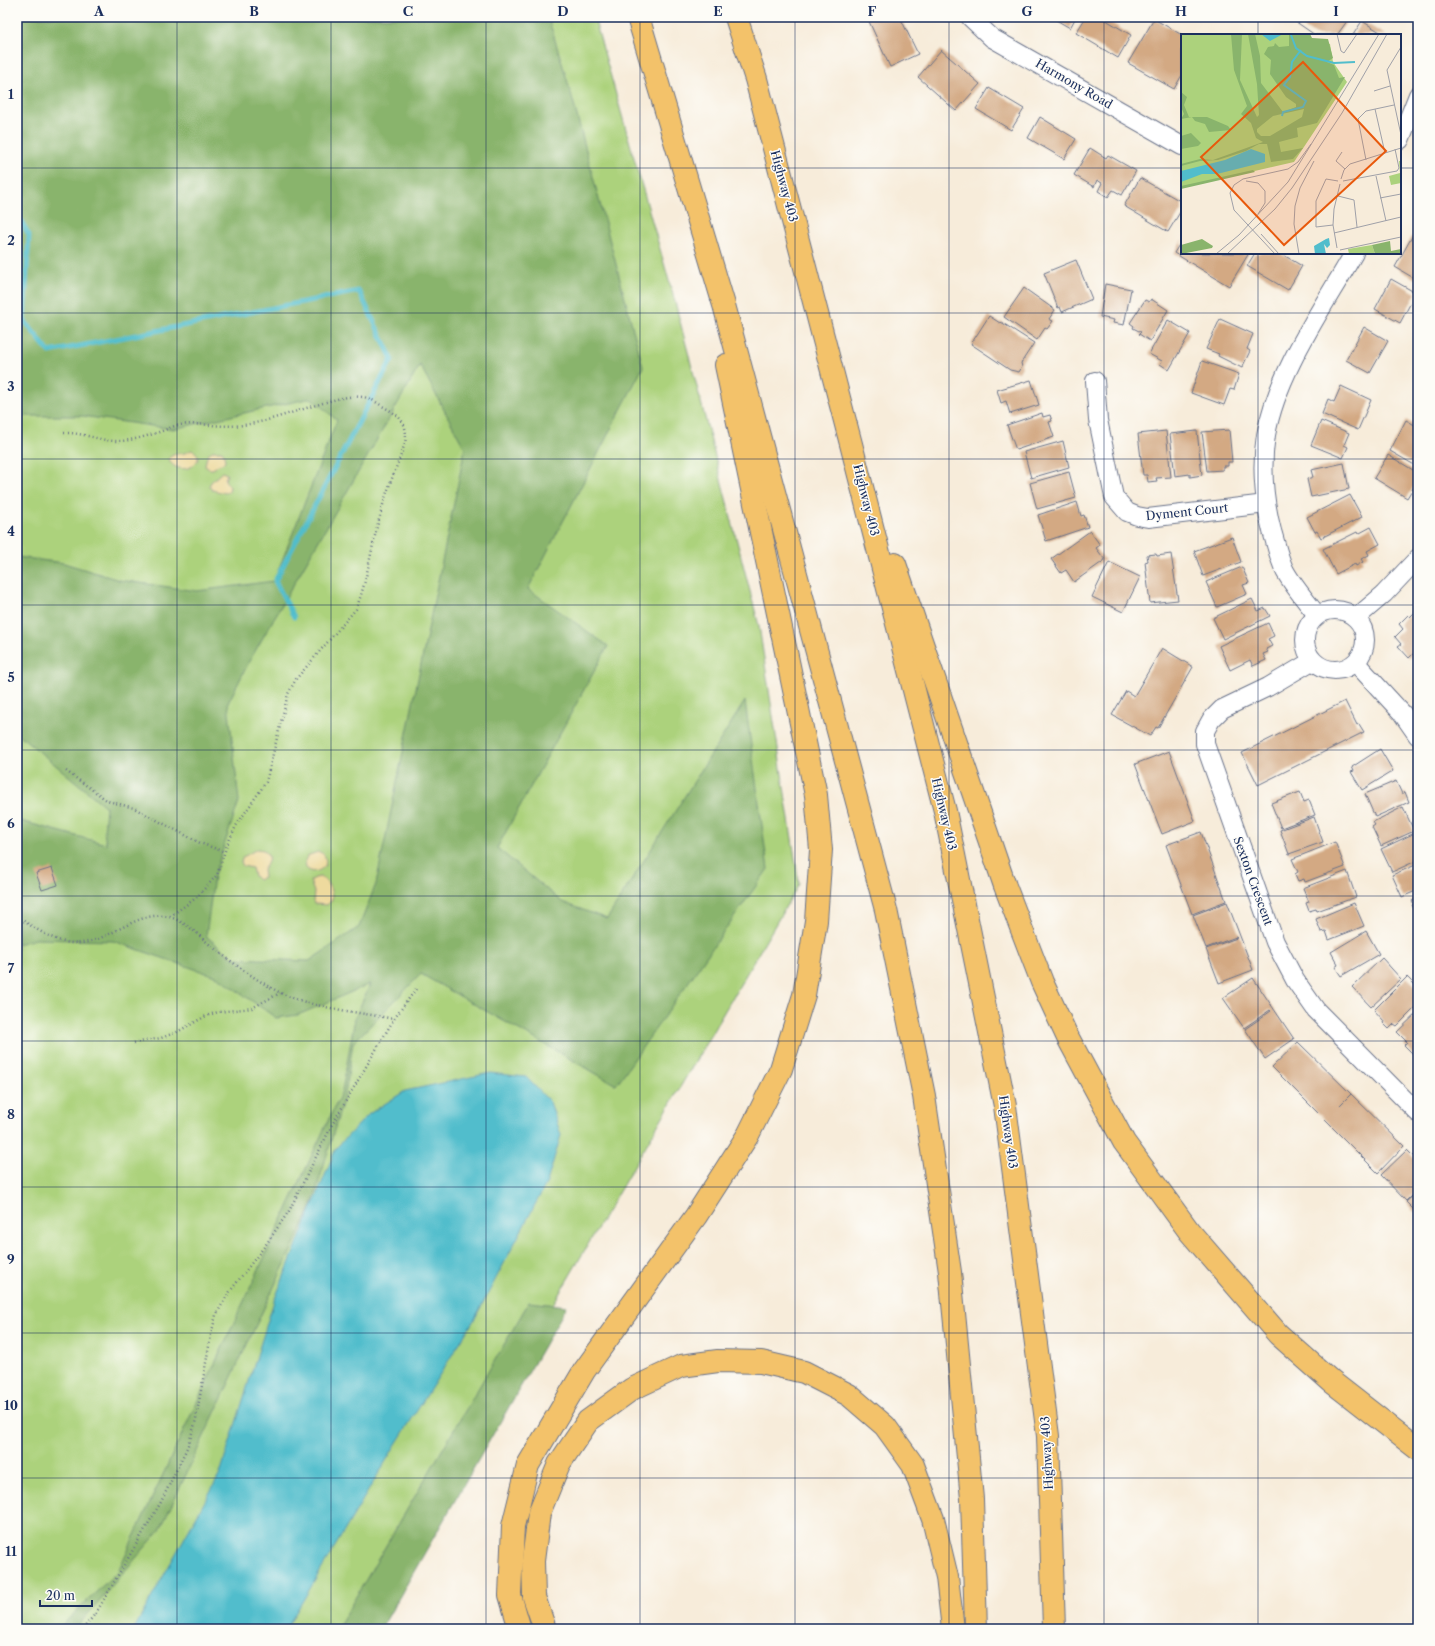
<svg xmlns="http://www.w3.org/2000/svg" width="1435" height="1646" font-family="'Libre Caslon Text',serif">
<rect width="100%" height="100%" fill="#fdfcf7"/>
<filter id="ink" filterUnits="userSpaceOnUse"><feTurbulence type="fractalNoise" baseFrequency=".025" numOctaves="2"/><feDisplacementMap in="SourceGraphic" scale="8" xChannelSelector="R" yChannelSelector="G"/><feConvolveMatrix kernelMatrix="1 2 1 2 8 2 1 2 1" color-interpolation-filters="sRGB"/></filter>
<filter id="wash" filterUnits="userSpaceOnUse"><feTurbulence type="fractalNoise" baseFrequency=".012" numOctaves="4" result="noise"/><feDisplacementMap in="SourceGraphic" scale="16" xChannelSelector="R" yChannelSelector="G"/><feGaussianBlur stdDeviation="0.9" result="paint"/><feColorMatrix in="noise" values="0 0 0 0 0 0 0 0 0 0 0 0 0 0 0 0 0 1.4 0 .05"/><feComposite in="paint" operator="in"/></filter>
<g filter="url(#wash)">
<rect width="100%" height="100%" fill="#f7ecda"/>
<polygon fill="#acd27c" stroke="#64806d" points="17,17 594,17 675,302 759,626 799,884 363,1629 17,1629"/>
<g fill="#89b46c" stroke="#527265" fill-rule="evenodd">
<path d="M17 17H548L571 93 643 367 528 589 608 646 497 848 562 902 607 919 745 701 768 869 616 1085 421 974 353 1043 345 1094 311 1208 160 1530 75 1629H58L118 1571 342 1091 355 1018 370 984 298 1015 276 1018 218 977 113 941 36 939 17 944V820L106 844 104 832 106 807 17 733V557L64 563 119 580 197 591 274 581 337 420 311 398 173 429 82 416H17ZM420 365 465 449 376 884 359 927 309 961 233 958 206 936 214 876 239 801 228 703 250 660Z"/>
<polygon points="529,1302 567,1306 381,1629 337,1629"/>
</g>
<g fill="#eeda9e" stroke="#84847e">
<path d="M191 450C208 455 191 476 174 466 171 464 170 462 169 458 175 451 184 456 191 450Z"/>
<path d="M212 451H222L224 454 225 461 222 464 218 465 213 469H209L205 466C206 459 207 454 212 451Z"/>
<polygon points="222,472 227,474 225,480 230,487 229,491 225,493 212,490 209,486 211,482"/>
<polygon points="257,849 264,850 269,857 268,862 263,869 264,877 258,880 254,876 252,868 243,866 241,862 243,857"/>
<path d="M318 852C325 852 327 860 325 866 319 872 312 874 306 868L305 860 309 855Z"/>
<path d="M320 877C328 880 333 892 332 900L327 905 315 904 313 902 314 892 310 881 315 878Z"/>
</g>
<polygon fill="#51bdcc" stroke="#367695" points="490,1073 526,1077 550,1102 561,1135 547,1182 474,1320 396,1444 286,1629 134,1629 220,1474 274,1301 336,1148 369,1114 405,1091"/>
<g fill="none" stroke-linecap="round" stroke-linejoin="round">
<polyline stroke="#51bdcc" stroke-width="5" points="17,214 29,235 24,320 49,352 359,291 392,359 275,581 294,617"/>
</g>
<g id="blocks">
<g fill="#d3a983">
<polygon points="867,17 900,17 918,54 890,67"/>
<polygon points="1051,17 1076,17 1070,28"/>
<polygon points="1086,17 1101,17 1131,35 1118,58 1076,33"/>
<polygon points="1289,17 1350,17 1337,35 1315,35"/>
<polygon points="1154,19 1182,35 1182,75 1174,89 1128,63"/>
<polygon points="1362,21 1385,35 1353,35"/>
<polygon points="941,50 980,84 956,111 918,77"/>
<polygon points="989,88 1024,109 1011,130 976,109"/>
<polygon points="1040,117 1076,139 1064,159 1028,138"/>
<polygon points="1090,148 1106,158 1108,155 1136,171 1122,195 1113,190 1108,197 1098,191 1102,183 1097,180 1094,187 1074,175"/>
<polygon points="1140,178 1182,202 1182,209 1168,232 1124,206"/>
<polygon points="1418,226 1418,279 1417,280 1395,267"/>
<polygon points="1182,240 1182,253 1249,253 1229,286 1174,253"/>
<polygon points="1255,253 1280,253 1302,266 1288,290 1247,266"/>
<polygon points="1076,260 1092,299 1062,312 1060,307 1058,308 1044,273"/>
<polygon points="1391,279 1416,293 1400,323 1375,309"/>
<polygon points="1105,284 1131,289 1124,325 1113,323 1114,320 1100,317"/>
<polygon points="1024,288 1055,310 1049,319 1053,321 1047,329 1045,328 1037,340 1004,317"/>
<polygon points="1151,299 1168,310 1150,341 1139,334 1141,332 1133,328 1134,326 1130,323 1145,300 1149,302"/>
<polygon points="989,316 1000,323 1001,322 1034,343 1021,363 1022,367 1019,372 1010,370 971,344"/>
<polygon points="1220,319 1253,334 1247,349 1250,351 1242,368 1218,356 1219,354 1206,349"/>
<polygon points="1168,320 1190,333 1169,370 1160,364 1162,361 1149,354"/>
<polygon points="1364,327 1388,341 1370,373 1346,360"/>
<polygon points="1202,361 1239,374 1234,390 1230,389 1224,405 1191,393"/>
<polygon points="1031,380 1039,405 1010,414 1006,401 1001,403 997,390"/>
<polygon points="1341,386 1371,400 1358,430 1322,414 1328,399 1334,402"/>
<polygon points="1042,413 1043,417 1050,415 1052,421 1049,422 1054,437 1016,450 1007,425"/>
<polygon points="1406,420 1418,427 1418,467 1390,451"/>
<polygon points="1321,421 1349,433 1344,445 1348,447 1343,458 1311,445"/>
<polygon points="1229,430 1232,462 1228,462 1228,466 1223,466 1223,470 1207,471 1202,432"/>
<polygon points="1166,431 1171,477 1156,478 1157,481 1148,482 1147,475 1143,475 1138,434"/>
<polygon points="1197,431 1202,475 1190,477 1190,474 1175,476 1170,434"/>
<polygon points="1063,441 1069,467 1031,478 1024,452"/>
<polygon points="1388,455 1418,473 1418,480 1407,498 1374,478"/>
<polygon points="1344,463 1349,489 1311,497 1307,479 1313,477 1311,470"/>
<polygon points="1069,472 1076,498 1037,509 1030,483"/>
<polygon points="1350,495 1362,517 1321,538 1317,531 1315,532 1307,517"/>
<polygon points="1077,502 1081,516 1084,515 1088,527 1046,541 1038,515"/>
<polygon points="1371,527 1380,544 1367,551 1369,555 1361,559 1363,562 1356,566 1355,564 1336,574 1323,549 1357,532 1358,534"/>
<polygon points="1090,531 1100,545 1096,548 1105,560 1074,582 1066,570 1061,573 1051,559"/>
<polygon points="1232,537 1241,562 1203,576 1194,551"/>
<polygon points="1156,554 1157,556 1171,554 1178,600 1150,603 1145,562 1148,561 1147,555"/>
<polygon points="1109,562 1140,577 1123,612 1092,597"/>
<polygon points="1242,567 1249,583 1243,585 1247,594 1217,607 1206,582"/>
<polygon points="1252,599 1258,611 1265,608 1270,616 1223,639 1213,618"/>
<polygon points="1418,609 1418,649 1409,658 1398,646 1401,644 1395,637 1403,629 1399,624 1408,615 1410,617"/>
<polygon points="1268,623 1274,636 1268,639 1272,646 1266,649 1268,652 1263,654 1266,660 1253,666 1250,660 1230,670 1219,646"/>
<polygon points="1162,648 1193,667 1158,728 1156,727 1150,736 1112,715 1126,691 1134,696"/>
<polygon points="1345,701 1357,725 1359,724 1364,732 1258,785 1242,753"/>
<polygon points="1380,749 1393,771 1362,790 1351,772 1354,771 1352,767"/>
<polygon points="1169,751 1195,821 1162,834 1135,764"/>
<polygon points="1396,781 1402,794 1405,792 1409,802 1375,817 1365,794"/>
<polygon points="1300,792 1304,802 1309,800 1315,815 1281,828 1271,803"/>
<polygon points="1403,807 1414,831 1381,846 1372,827 1375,825 1373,822"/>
<polygon points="1314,817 1323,842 1289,854 1280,830"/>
<polygon points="1201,832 1226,901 1192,914 1166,845"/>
<polygon points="1417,832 1418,860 1392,872 1381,849"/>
<polygon points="1335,842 1345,867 1305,882 1304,879 1298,881 1295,874 1298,872 1292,859"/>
<polygon points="1418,864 1418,890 1402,897 1392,875"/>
<polygon points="52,868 58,885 42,890 36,873"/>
<polygon points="1347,871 1356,897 1317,911 1316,909 1309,911 1306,903 1309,902 1303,888"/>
<polygon points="1418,897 1418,917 1412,905 1414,904 1412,901"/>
<polygon points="1227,902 1253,970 1219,983 1206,949 1237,938 1236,937 1206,948 1193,915"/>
<polygon points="1354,903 1364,926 1329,940 1326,931 1321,932 1316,919"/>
<polygon points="1366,931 1379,954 1341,976 1335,967 1338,965 1331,952"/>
<polygon points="1382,958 1401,979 1371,1007 1352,987"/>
<polygon points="1407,977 1418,988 1418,1005 1397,1026 1394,1024 1389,1029 1383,1023 1384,1021 1374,1010"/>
<polygon points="1253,978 1294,1039 1265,1059 1245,1029 1271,1011 1270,1010 1244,1028 1223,998"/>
<polygon points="1418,1012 1418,1048 1413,1054 1404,1045 1407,1042 1397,1032"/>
<polygon points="1298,1042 1351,1094 1340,1105 1351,1094 1404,1146 1378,1173 1272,1067"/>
<polygon points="1407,1150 1418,1161 1418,1189 1406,1201 1381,1175"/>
<polygon points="1418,1191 1418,1214 1406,1202"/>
</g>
</g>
</g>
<g filter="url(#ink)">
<use href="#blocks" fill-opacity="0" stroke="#687189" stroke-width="1"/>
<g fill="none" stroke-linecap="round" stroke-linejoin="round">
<g stroke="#687189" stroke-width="20">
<g id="minor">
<polyline points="970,17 992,38 1182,146"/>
<polyline points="1400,140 1418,95"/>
<polyline points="1095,381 1098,420 1114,497 1127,512 1137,516 1148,518 1266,504"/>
<circle cx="1335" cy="640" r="30"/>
<path d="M1317 615C1306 601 1294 587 1285 571 1279 559 1276 544 1272 531 1264 500 1261 466 1266 435 1277 372 1323 308 1354 253"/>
<polyline points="1356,618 1384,594 1418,558"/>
<polyline points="1312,661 1268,687 1222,709 1211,720 1205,731 1205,744 1275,942 1295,980 1316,1010 1418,1113"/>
<polyline points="1356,663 1402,713 1418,736"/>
</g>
</g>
<g stroke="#687189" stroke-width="24">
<g id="highway">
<polyline points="638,17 724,305 886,910 924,1096 950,1272 972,1499 976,1629"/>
<polyline points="736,17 756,79 851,444 945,811 1005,1106 1048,1436 1054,1629"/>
<polyline points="895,564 1005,886 1042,982 1067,1036 1124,1142 1189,1231 1278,1334 1332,1382 1418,1449"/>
<polyline points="520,1629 510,1595 513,1526 528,1465 584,1371 696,1216 748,1135 781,1069 804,995 816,921 821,850 816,795 726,365"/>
<polyline points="545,1629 534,1597 533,1561 539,1513 559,1464 588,1421 632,1389 681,1366 718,1361 761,1362 804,1372 849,1395 885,1426 913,1465 933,1519 947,1577 953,1629"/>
</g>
</g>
<g stroke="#687189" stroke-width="2.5" stroke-dasharray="1 3" stroke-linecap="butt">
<path d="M64 433C82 432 99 441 117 441 132 441 148 436 162 431 168 429 173 426 179 425 200 422 221 428 243 425 266 422 290 413 313 406 330 401 345 395 363 397 370 398 376 402 382 406 399 415 409 423 405 443 397 467 386 491 380 516 371 547 368 579 356 609L296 679 288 694 266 782 236 826 227 845 217 875 196 898 169 917"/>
<polyline points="66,771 108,801 134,808 200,843 225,852"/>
<path d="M17 917C32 926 48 938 65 942 104 951 133 908 169 917 186 921 201 938 214 948 234 964 256 980 279 992 310 1008 359 1012 394 1019"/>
<polyline points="134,1043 161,1038 177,1032 206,1016 218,1012 252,1008 280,993"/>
<polyline points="83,1629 96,1613 161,1502 187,1448 195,1424 211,1335 216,1315 228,1294 267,1243 289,1211 333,1123 394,1019 416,989"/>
</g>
<use href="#minor" stroke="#fff" stroke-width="18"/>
<use href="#highway" stroke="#f3c26a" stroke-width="22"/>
</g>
</g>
<path fill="none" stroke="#1b2f5e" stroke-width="1" stroke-opacity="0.55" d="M177 17V1629M331 17V1629M486 17V1629M640 17V1629M795 17V1629M949 17V1629M1104 17V1629M1258 17V35M17 168H1182M1400 168H1418M1258 253V1629M17 313H1418M17 459H1418M17 605H1418M17 750H1418M17 896H1418M17 1041H1418M17 1187H1418M17 1333H1418M17 1478H1418"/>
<g text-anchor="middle" stroke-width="3" stroke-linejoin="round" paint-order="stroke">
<g font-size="12" fill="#1b2f5e" stroke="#fdfcf7">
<text transform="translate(1074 84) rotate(30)" y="4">Harmony Road</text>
<text transform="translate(784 186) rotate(75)" y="4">Highway 403</text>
<text transform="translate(866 500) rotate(76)" y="4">Highway 403</text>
<text transform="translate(1187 512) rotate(-6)" y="4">Dyment Court</text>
<text transform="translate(944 814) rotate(77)" y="4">Highway 403</text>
<text transform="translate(1253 881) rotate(70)" y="4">Sexton Crescent</text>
<text transform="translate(1008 1132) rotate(82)" y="4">Highway 403</text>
<text transform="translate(1047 1453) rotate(-93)" y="4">Highway 403</text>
</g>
</g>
<g transform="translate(1181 34)">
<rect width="220" height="220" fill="#f7ecda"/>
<path d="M0 0H122V3L149 10 152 28 166 48 113 128 0 154ZM218 127H220V149L210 151 208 142 219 139ZM191 211 194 220H168L167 215Z" fill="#acd27c"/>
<path d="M50 0H61L59 46 76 83 78 81 76 50 67 0H74L79 22 80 49 102 78 115 73V70L105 63 89 40 90 26 83 20 87 13 93 12 94 9 98 13 108 12V0H129L131 4 147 5 152 24 146 28 153 31 158 44 164 43 136 89 116 94 117 103 98 108 100 118 122 114 112 125 90 128 86 110H78L74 112 65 117 37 126 19 127 0 132V130L19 125 32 126 82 108 75 104 70 89 60 80 66 72 53 36ZM123 75 121 83 89 102H80L76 98V95L92 82ZM0 58 6 63 3 71 8 83H26L47 92 50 96 28 98 24 90 14 87 11 83 0 85 3 80 0 73ZM10 99 20 109 17 112 0 115V102ZM72 136 74 138 0 155V152ZM21 205 32 212 31 214 0 220V211ZM209 207 210 217 220 215V220H194L191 211Z" fill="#89b46c" fill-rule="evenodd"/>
<path d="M80 0H102L89 7ZM70 115 84 120V128L36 140H21L0 148V137L44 126ZM145 205 148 204 149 211 146 214 143 210 145 220H134L133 212Z" fill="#51bdcc"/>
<path fill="none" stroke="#51bdcc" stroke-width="2" d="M110 1 115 14 126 22 153 29 174 28M101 82 102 78 122 73 125 67 103 51 109 43 111 28 120 16"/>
<path fill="none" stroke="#9fa0a8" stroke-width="1" d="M156 0 160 17 163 19 176 0M220 13 206 36 220 101M193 57 209 52M194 75 204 119M161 118 155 127 164 135M185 126 177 85 185 77 213 71M195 142 205 187M160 145 163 136 169 130 220 114M65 147 77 149 84 157V169L77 180M162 147 216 137 218 134 214 115M157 162 173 166 176 193M199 164 220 160M152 191 135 193V167L145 145 157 147M153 199 220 183M80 200 98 220M156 214 152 191 153 175 159 150M159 216 220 203M35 220 58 201 107 148 198 0M46 220 94 175 111 154 161 79 206 0M94 220 53 176 49 159 53 151 62 145 107 135 117 128 130 110M118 220 113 190 114 172 119 154 133 127"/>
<path fill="#e8590c" fill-opacity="0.15" stroke="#e8590c" stroke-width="2" d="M122 28 205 117 103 211 20 123Z"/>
<rect width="220" height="220" fill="none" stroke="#1b2f5e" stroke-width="2"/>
</g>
<rect width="1435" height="1646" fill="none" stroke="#fdfcf7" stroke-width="44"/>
<path d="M40 1600v6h52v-6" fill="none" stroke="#1b2f5e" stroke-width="2"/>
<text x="46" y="1600" font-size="12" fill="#1b2f5e" stroke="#fdfcf7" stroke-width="3" paint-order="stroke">20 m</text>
<rect x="22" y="22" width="1391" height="1602" fill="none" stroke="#1b2f5e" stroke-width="1.5"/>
<g font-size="13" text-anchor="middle" font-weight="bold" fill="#1b2f5e">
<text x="99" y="16">A</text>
<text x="254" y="16">B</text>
<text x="408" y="16">C</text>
<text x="563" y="16">D</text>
<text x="718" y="16">E</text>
<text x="872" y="16">F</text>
<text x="1027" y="16">G</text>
<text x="1181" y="16">H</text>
<text x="1336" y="16">I</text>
<text x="11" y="99">1</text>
<text x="11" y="245">2</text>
<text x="11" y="391">3</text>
<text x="11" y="536">4</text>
<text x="11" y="682">5</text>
<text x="11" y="828">6</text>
<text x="11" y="973">7</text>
<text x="11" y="1119">8</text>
<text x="11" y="1264">9</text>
<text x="11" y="1410">10</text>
<text x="11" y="1556">11</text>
</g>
</svg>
